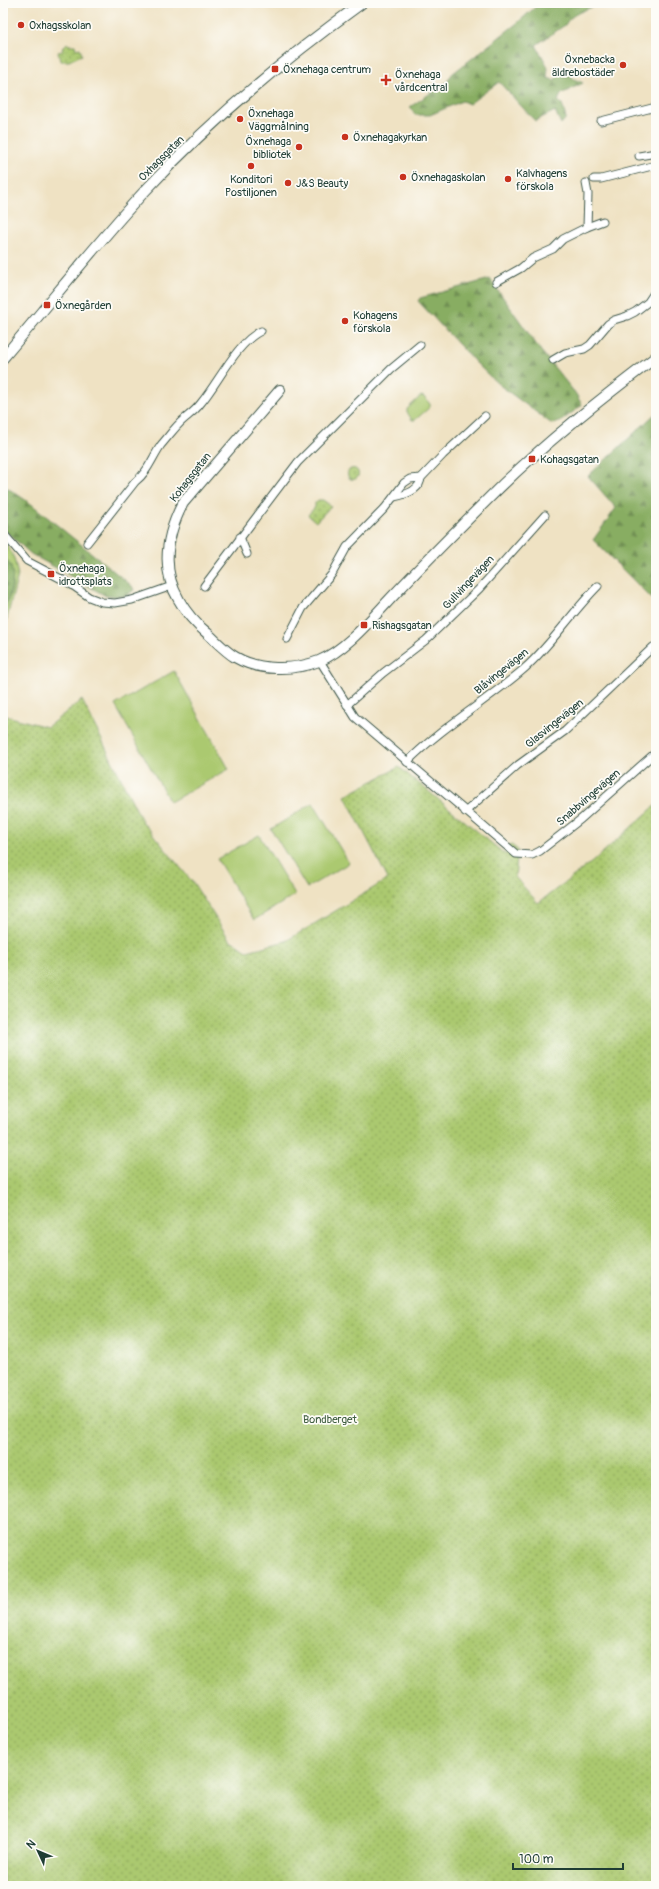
<svg xmlns="http://www.w3.org/2000/svg" width="659" height="1889" font-family="Pangolin,sans-serif">
<defs>
<pattern id="grass-tufts" width="24" height="20" patternUnits="userSpaceOnUse"><rect width="24" height="20" fill="#abc970"/><path d="M3 7l-1-3M5 7V3M7 7l1-3M15 17l-1-3M17 17v-4M19 17l1-3" fill="none" stroke="#8ba45d"/></pattern>
<pattern id="forest-firs" width="22" height="20" patternUnits="userSpaceOnUse"><rect width="22" height="20" fill="#88ad62"/><path d="M5 1l3.5 6h-7zM16 11l3.5 6h-7z" fill="#6f8e52"/></pattern>
<pattern id="park-dots" width="8" height="8" patternUnits="userSpaceOnUse"><rect width="8" height="8" fill="#abc970"/><path d="M2 2h.1M6 6h.1" fill="none" stroke="#8ba45d" stroke-width="1.8" stroke-linecap="round"/></pattern>
</defs>
<rect width="100%" height="100%" fill="#fdfcf7"/>
<filter id="ink" filterUnits="userSpaceOnUse"><feTurbulence type="fractalNoise" baseFrequency=".025" numOctaves="2"/><feDisplacementMap in="SourceGraphic" scale="8" xChannelSelector="R" yChannelSelector="G"/><feConvolveMatrix kernelMatrix="1 2 1 2 8 2 1 2 1" color-interpolation-filters="sRGB"/></filter>
<filter id="wash" filterUnits="userSpaceOnUse"><feTurbulence type="fractalNoise" baseFrequency=".012" numOctaves="4" result="noise"/><feDisplacementMap in="SourceGraphic" scale="16" xChannelSelector="R" yChannelSelector="G"/><feGaussianBlur stdDeviation="0.9" result="paint"/><feColorMatrix in="noise" values="0 0 0 0 0 0 0 0 0 0 0 0 0 0 0 0 0 1.4 0 .05"/><feComposite in="paint" operator="in"/></filter>
<g filter="url(#wash)">
<rect width="100%" height="100%" fill="#efe2c3"/>
<path fill="url(#grass-tufts)" stroke="#658352" d="M6 543 14 558 18 575 3 634V605C16 597 15 565 3 557V544Z"/>
<g fill="url(#forest-firs)" stroke="#54754b">
<path d="M540 3H606C593 7 571 12 565 25L536 45 548 67 547 78 554 80 565 71 574 79 583 83 561 94 558 101 562 104 566 118 561 124 555 111 535 121 499 82 469 104 462 101 430 115H415L410 107 447 82 452 74 516 24Z"/>
<polygon points="490,279 541,351 576,394 582,405 560,422 552,424 498,384 478,365 418,301 420,298"/>
<polygon points="656,413 656,603 593,540 616,508 588,476"/>
<polygon points="3,485 30,503 132,586 134,590 126,596 106,596 31,554 3,529"/>
<path d="M3 557C18 567 12 588 7 603L3 605Z"/>
</g>
<g fill="url(#park-dots)" stroke="#658352">
<polygon points="67,43 69,45 75,45 76,49 80,48 82,55 69,61 60,61 58,52 63,51 62,48"/>
<circle cx="353" cy="474" r="5.5"/>
<polygon points="318,500 323,500 331,506 316,522 308,515 315,507 315,503"/>
<polygon points="82,700 142,821 194,884 229,939 247,951 286,941 388,879 345,796 399,767 506,855 510,844 518,850 515,877 538,903 592,862 656,805 656,1886 3,1886 3,715 47,727"/>
</g>
<g fill="#abc970" stroke="#658352">
<polygon points="421,396 424,397 430,404 430,407 415,420 412,420 407,412 407,409"/>
<polygon points="174,671 229,769 170,802 115,705"/>
<polygon points="313,803 349,863 307,888 271,829"/>
<polygon points="259,835 295,895 254,920 217,859"/>
</g>
</g>
<g filter="url(#ink)">
<g fill="none" stroke-linecap="round" stroke-linejoin="round">
<g stroke="#3e5649" stroke-width="9">
<g id="street">
<polyline points="601,121 656,107"/>
<polyline points="639,156 656,153"/>
<polyline points="594,179 601,179 656,165"/>
<polyline points="587,227 603,221"/>
<polyline points="496,282 521,268 533,258 553,249 563,239 587,227 588,194 586,183"/>
<polyline points="553,360 565,353 584,349 590,345 608,324 614,320 627,316 635,312 648,302 656,290"/>
<path d="M394 497C405 495 420 491 421 478"/>
<polyline points="3,533 27,561 69,583 89,597 102,602 115,603 132,600 172,586"/>
<polyline points="240,537 247,554"/>
<path d="M87 543 135 482C148 472 152 458 161 445 168 437 175 427 183 420 190 414 195 411 201 403 218 383 237 342 261 331"/>
<polyline points="204,586 298,462 391,369 420,345"/>
<polyline points="287,639 303,608 332,574 347,547 385,508 404,483 410,479 421,478 443,455 485,416"/>
<polyline points="320,661 355,717 516,854 532,855 540,851 581,819 656,752"/>
<polyline points="347,705 383,673 426,640 479,589 545,515"/>
<path d="M407 762C443 726 487 701 525 668 552 644 572 612 598 586"/>
<polyline points="465,812 518,765 565,731 653,647"/>
</g>
</g>
<g stroke="#3e5649" stroke-width="12">
<g id="secondary">
<path d="M3 358C50 303 94 246 144 192 209 122 284 59 362 3"/>
<path d="M280 390 183 503C167 534 160 568 179 600 186 613 196 624 207 633 216 641 225 651 235 657 259 671 293 671 319 661 346 650 373 617 393 596 424 563 457 530 489 498 541 446 598 401 656 357"/>
</g>
</g>
<use href="#street" stroke="#fff" stroke-width="7"/>
<use href="#secondary" stroke="#fff" stroke-width="10"/>
</g>
</g>
<g fill="#c8321e" stroke="#fdfcf7" stroke-width="1.5">
<circle cx="21" cy="25" r="4"/>
<circle cx="623" cy="65" r="4"/>
<rect x="271" y="65" width="8" height="8" rx="2"/>
<path d="M384 74h4v4h4v4h-4v4h-4v-4h-4v-4h4z"/>
<circle cx="240" cy="119" r="4"/>
<circle cx="345" cy="137" r="4"/>
<circle cx="299" cy="147" r="4"/>
<circle cx="251" cy="166" r="4"/>
<circle cx="403" cy="177" r="4"/>
<circle cx="508" cy="179" r="4"/>
<circle cx="288" cy="183" r="4"/>
<rect x="43" y="301" width="8" height="8" rx="2"/>
<circle cx="345" cy="321" r="4"/>
<rect x="528" y="455" width="8" height="8" rx="2"/>
<rect x="47" y="570" width="8" height="8" rx="2"/>
<rect x="360" y="621" width="8" height="8" rx="2"/>
</g>
<g text-anchor="middle" stroke-width="3.5" stroke-linejoin="round" paint-order="stroke">
<g font-size="11" fill="#1f3d34" stroke="#fdfcf7" text-anchor="start">
<text x="29" y="29">Oxhagsskolan</text>
<text x="615" y="63" text-anchor="end">Öxnebacka<tspan x="615" dy="13">äldrebostäder</tspan></text>
<text x="283" y="73">Öxnehaga centrum</text>
<text x="395" y="78">Öxnehaga<tspan x="395" dy="13">vårdcentral</tspan></text>
<text x="248" y="117">Öxnehaga<tspan x="248" dy="13">Väggmålning</tspan></text>
<text x="353" y="141">Öxnehagakyrkan</text>
<text x="291" y="145" text-anchor="end">Öxnehaga<tspan x="291" dy="13">bibliotek</tspan></text>
<text x="516" y="177">Kalvhagens<tspan x="516" dy="13">förskola</tspan></text>
<text x="411" y="181">Öxnehagaskolan</text>
<text x="251" y="183" text-anchor="middle">Konditori<tspan x="251" dy="13">Postiljonen</tspan></text>
<text x="296" y="187">J&amp;S Beauty</text>
<text x="55" y="309">Öxnegården</text>
<text x="353" y="319">Kohagens<tspan x="353" dy="13">förskola</tspan></text>
<text x="540" y="463">Kohagsgatan</text>
<text x="59" y="572">Öxnehaga<tspan x="59" dy="13">idrottsplats</tspan></text>
<text x="372" y="629">Rishagsgatan</text>
</g>
<g font-size="11" fill="#1f3d34" stroke="#fdfcf7">
<text transform="translate(161 158) rotate(-45)" y="4">Oxhagsgatan</text>
<text transform="translate(190 477) rotate(-52)" y="4">Kohagsgatan</text>
<text transform="translate(468 582) rotate(-47)" y="4">Gullvingevägen</text>
<text transform="translate(501 671) rotate(-39)" y="4">Blåvingevägen</text>
<text transform="translate(554 723) rotate(-39)" y="4">Glasvingevägen</text>
<text transform="translate(588 797) rotate(-41)" y="4">Snabbvingevägen</text>
</g>
<g font-size="11" fill="#426043" stroke="#fdfcf7">
<text x="330" y="1423">Bondberget</text>
</g>
</g>
<rect width="659" height="1889" fill="none" stroke="#fdfcf7" stroke-width="16"/>
<g transform="translate(38 1851) rotate(314)" stroke="#fdfcf7" stroke-width="3" paint-order="stroke">
<path d="M0-3L7 15L0 10L-7 15Z" fill="#1f3d34"/>
<text y="-6" font-size="11" font-weight="bold" text-anchor="middle" fill="#1f3d34">N</text>
</g>
<path d="M513 1863v6h110v-6" fill="none" stroke="#1f3d34" stroke-width="2"/>
<text x="519" y="1863" font-size="12" fill="#1f3d34" stroke="#fdfcf7" stroke-width="3" paint-order="stroke">100 m</text>
</svg>
